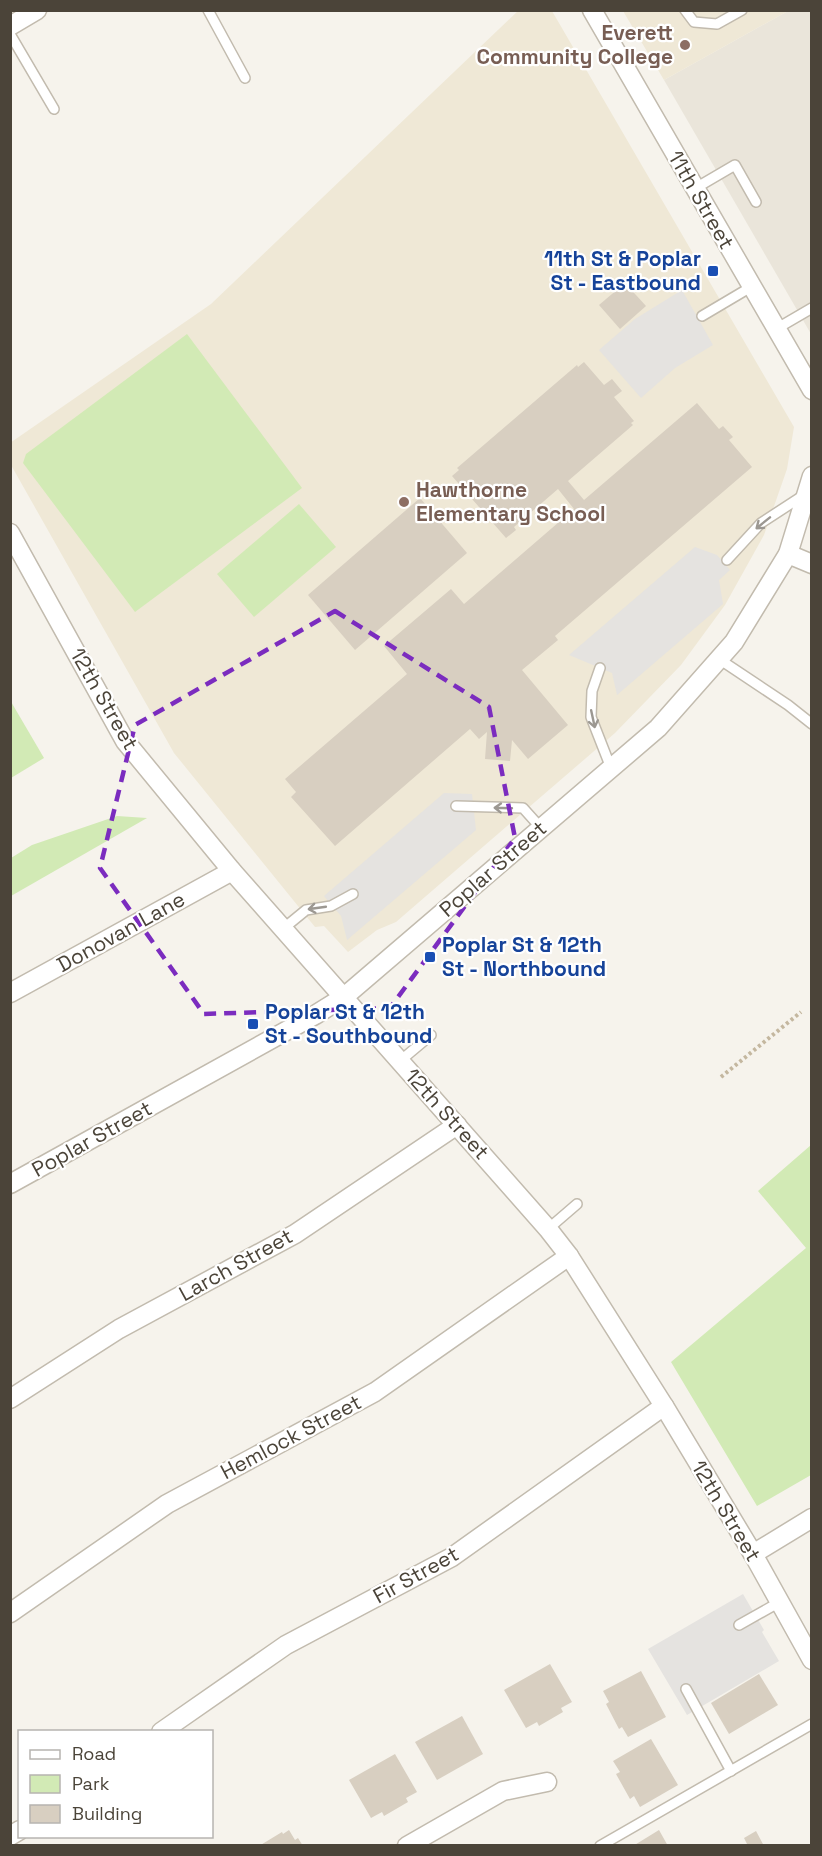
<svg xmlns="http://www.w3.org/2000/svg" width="822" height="1856" font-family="'Space Grotesk',sans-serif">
<rect width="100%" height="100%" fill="#f6f3ec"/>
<polygon fill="#eae5da" points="788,11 811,11 811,334 664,80"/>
<g fill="#efe8d6">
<polygon points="519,10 552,11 794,427 787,469 764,535 725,605 681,665 615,733 396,922 377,930 348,952 324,926 315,927 174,753 11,465 10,443 211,304"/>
<polygon points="623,11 788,11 664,80"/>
</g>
<g fill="#d2eab5">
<polygon points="187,334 302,488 135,612 23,463 26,454"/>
<polygon points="299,504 336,547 254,617 217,574"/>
<polygon points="10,700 44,758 11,778 10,778"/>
<polygon points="117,816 147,818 11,896 11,858 32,845"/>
<polygon points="811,1145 811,1475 757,1506 671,1362 806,1248 758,1191"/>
</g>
<g fill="#e5e3e0">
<polygon points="682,290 713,345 675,368 641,398 599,350 635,319"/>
<polygon points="695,547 717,555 730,570 719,580 723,604 617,695 612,673 569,655"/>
<polygon points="444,793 472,794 476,830 347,940 341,916 324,896"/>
<polygon points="743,1594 764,1630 762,1632 779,1661 687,1715 648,1649"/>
</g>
<g fill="#d8cfc1">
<polygon points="625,283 646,306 620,329 599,305"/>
<polygon points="584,362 604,385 612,379 622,391 614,397 634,421 631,423 633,425 568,481 584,500 697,403 719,429 723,426 733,437 729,440 752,467 555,636 558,640 522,670 568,725 528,759 512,740 510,761 485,759 487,732 479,739 470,729 335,846 291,797 296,792 285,779 407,674 384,646 451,589 464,604 574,509 558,489 514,527 516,530 506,538 452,476 459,470 457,468 577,365 578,367"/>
<polygon points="420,498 467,553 355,650 308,595"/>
<polygon points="550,1664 572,1702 561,1708 563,1712 539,1726 537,1722 526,1728 504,1690"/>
<polygon points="641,1671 666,1717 628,1737 622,1727 619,1729 606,1704 609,1702 603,1691"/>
<polygon points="759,1674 778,1705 729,1734 711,1703"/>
<polygon points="462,1716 483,1754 437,1780 415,1742"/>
<polygon points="651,1739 678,1785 640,1807 634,1796 630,1799 616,1774 620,1772 613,1761"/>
<polygon points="395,1754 417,1792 406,1798 408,1802 384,1816 382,1812 371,1818 349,1780"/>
<polygon points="289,1830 295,1840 298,1838 303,1846 259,1846 282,1832 283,1834"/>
<polygon points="659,1830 668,1846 633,1846"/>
<polygon points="756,1831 764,1846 748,1846 744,1838"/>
</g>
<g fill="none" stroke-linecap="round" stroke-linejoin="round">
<g stroke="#c2bbae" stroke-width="12">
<g id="lane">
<polyline points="208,10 245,78"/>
<polyline points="685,10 694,22 717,24 742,10"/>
<polyline points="10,34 54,109"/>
<polyline points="694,189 735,165 756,202"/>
<polyline points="702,316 751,287"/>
<polyline points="776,329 812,308"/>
<polyline points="727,560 761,523 804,495"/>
<polyline points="719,659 788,705 812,724"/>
<polyline points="600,668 592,691 591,717 611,768"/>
<polyline points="456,806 523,808 541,828"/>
<polyline points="284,928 306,910 331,906 353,894"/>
<polyline points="400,1061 431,1035"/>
<polyline points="548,1229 577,1204"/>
<polyline points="739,1625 778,1603"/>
<polyline points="686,1689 731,1771"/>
<polyline points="600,1846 812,1724"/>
</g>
</g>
<g stroke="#c2bbae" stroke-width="21">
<g id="street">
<polyline points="592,10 812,390"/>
<polyline points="10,26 37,10"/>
<polyline points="10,533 125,741 232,871 548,1229 569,1256 664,1406 753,1554 812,1660"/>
<polyline points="788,554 812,564"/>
<polyline points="10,993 232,871"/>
<polyline points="10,1184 315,1015 344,997 658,728 734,642 788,554 812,476"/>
<polyline points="10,1399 119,1329 295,1234 457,1125"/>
<polyline points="753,1554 812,1518"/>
<polyline points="10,1613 167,1504 375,1392 569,1256"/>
<polyline points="161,1732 286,1645 452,1557 664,1406"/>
<polyline points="10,1836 20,1830"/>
<polyline points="407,1846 503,1791 547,1782"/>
</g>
</g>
<polyline stroke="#c4b79f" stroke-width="4" stroke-dasharray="3 3" stroke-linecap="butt" points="721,1077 801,1012"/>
<use href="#lane" stroke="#fff" stroke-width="9"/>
<use href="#street" stroke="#fff" stroke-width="18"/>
</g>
<defs><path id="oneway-shaft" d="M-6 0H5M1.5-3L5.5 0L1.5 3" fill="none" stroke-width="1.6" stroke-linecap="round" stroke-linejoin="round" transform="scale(1.5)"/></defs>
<g stroke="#9c9892">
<use href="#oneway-shaft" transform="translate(763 523) rotate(141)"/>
<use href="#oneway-shaft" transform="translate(593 719) rotate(78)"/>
<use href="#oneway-shaft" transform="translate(503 808) rotate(-178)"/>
<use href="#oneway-shaft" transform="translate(317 908) rotate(172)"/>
</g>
<path fill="none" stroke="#7b2cbf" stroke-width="4.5" stroke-dasharray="12 8" stroke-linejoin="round" d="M335 611 489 707 515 838 390 1008 204 1014 100 868 135 725Z"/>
<g fill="#8d6e63" stroke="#fff" stroke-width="2">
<circle cx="685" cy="45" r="6"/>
<circle cx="404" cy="502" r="6"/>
</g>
<g fill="#1a4fb4" stroke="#fff" stroke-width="2">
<rect x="707" y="265" width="12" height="12" rx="3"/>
<rect x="424" y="951" width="12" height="12" rx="3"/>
<rect x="247" y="1018" width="12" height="12" rx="3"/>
</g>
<g text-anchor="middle" stroke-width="4.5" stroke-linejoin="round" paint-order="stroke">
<g font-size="21" font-weight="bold" fill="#785e54" stroke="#fff" text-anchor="end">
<text x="673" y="40">Everett<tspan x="673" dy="24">Community College</tspan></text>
<text x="416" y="497" text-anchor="start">Hawthorne<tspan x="416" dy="24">Elementary School</tspan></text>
</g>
<g font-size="21" fill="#4b4439" stroke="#fff">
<text transform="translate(701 200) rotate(60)" y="7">11th Street</text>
<text transform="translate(104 699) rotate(60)" y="7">12th Street</text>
<text transform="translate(493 869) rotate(-41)" y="7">Poplar Street</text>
<text transform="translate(121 932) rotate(-29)" y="7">Donovan Lane</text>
<text transform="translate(447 1114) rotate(48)" y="7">12th Street</text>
<text transform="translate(92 1139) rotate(-29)" y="7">Poplar Street</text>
<text transform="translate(236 1265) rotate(-29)" y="7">Larch Street</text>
<text transform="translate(291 1437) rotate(-28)" y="7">Hemlock Street</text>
<text transform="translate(726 1511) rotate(59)" y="7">12th Street</text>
<text transform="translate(416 1575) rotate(-29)" y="7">Fir Street</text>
</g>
<g font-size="21" font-weight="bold" fill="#164399" stroke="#fff" text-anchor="start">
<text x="701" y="266" text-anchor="end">11th St &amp; Poplar<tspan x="701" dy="24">St - Eastbound</tspan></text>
<text x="442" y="952">Poplar St &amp; 12th<tspan x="442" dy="24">St - Northbound</tspan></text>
<text x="265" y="1019">Poplar St &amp; 12th<tspan x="265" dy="24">St - Southbound</tspan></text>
</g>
</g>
<rect width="822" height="1856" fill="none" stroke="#4b4439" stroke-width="24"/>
<rect x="18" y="1730" width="195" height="108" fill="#ffffff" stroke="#b7b4b0" stroke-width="1.5"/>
<rect x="30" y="1750" width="30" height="9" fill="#ffffff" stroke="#b7b4b0" stroke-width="1.5"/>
<text x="72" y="1760" font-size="18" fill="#4b4439">Road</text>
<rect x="30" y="1775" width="30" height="18" fill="#d2eab5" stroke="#b7b4b0" stroke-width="1.5"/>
<text x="72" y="1790" font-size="18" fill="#4b4439">Park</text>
<rect x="30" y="1805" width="30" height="18" fill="#d8cfc1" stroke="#b7b4b0" stroke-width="1.5"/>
<text x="72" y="1820" font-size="18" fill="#4b4439">Building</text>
</svg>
